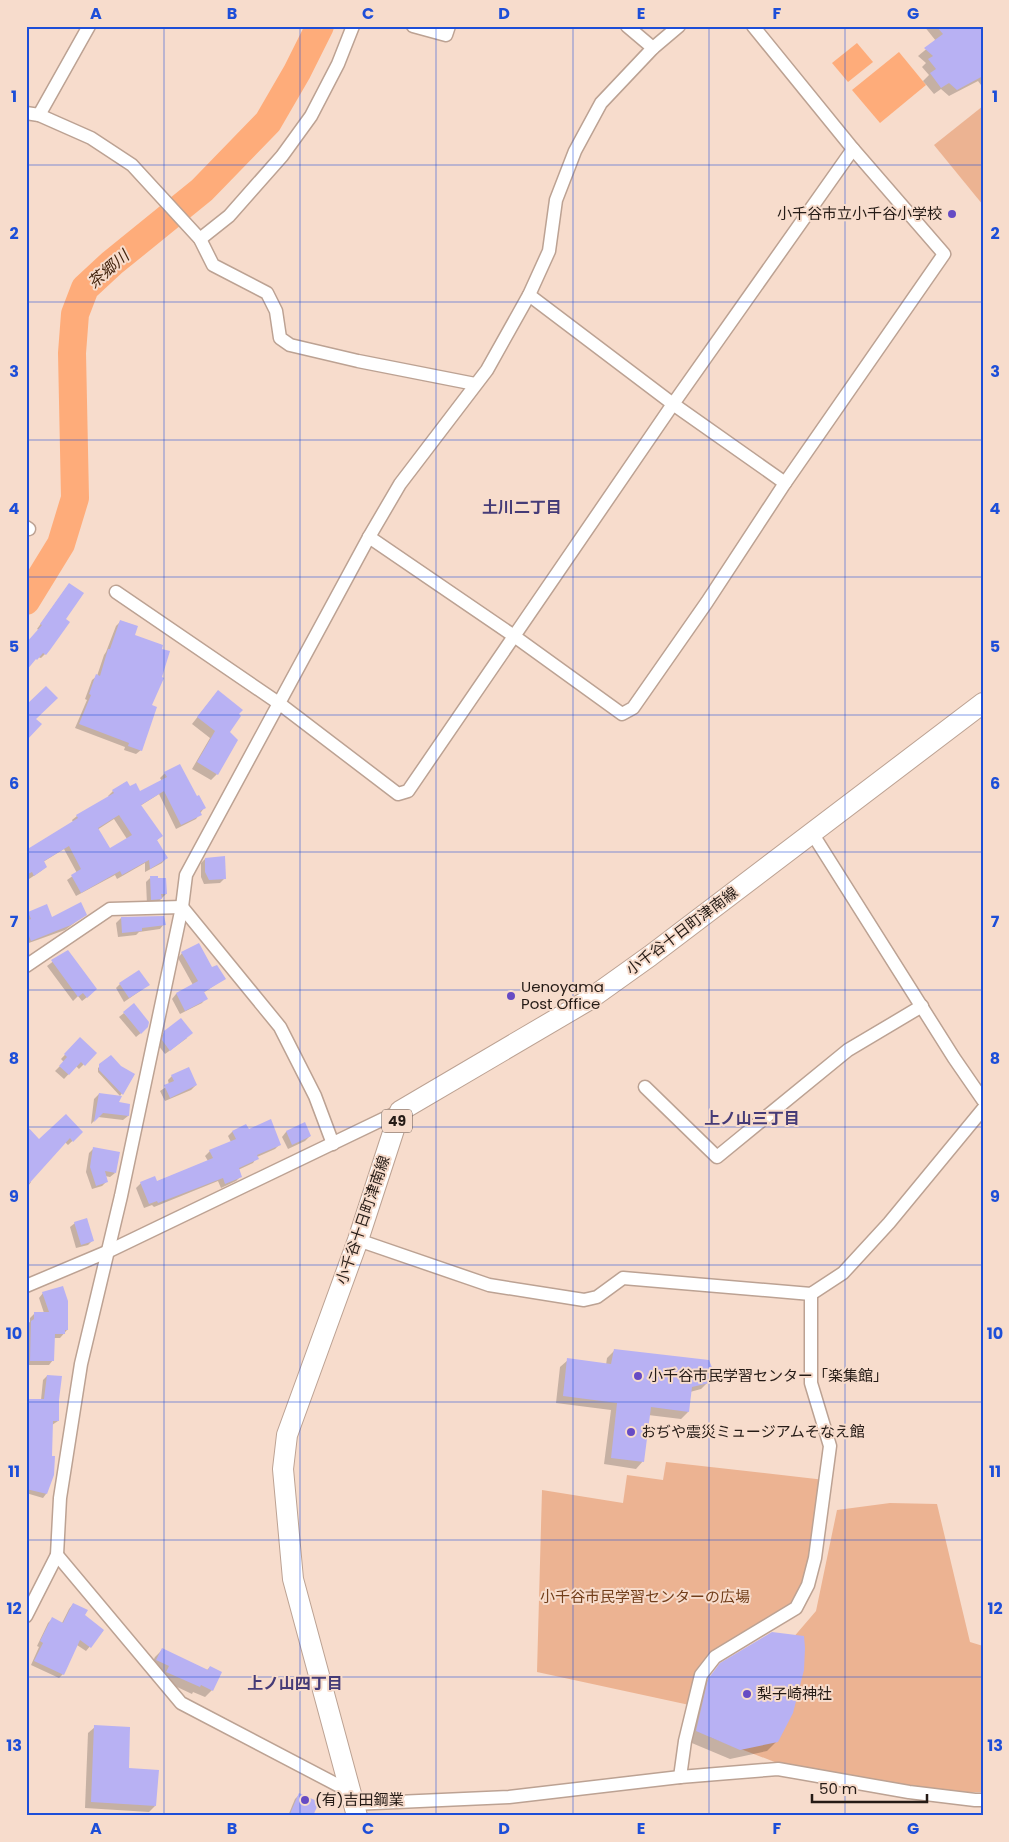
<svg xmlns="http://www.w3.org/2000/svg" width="1009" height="1842" font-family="Poppins,'Noto Sans JP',sans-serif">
<rect width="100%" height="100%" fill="#f7dccc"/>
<g fill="#ecb392">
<polygon points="983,106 983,205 934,145"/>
<polygon points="666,1462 825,1480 803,1594 701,1675 694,1706 537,1672 542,1490 623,1503 627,1475 663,1480"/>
<polygon points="890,1503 937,1504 970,1642 983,1646 983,1792 906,1793 785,1766 710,1737 722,1693 786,1646 816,1611 837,1510"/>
</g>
<g fill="#feac7a">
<polygon points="857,43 873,62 848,82 832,63"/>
<polygon points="899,52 926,85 880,123 852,90"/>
</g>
<g fill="#0003" fill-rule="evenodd">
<polygon points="924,26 983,26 983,84 981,85 978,81 949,96 941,89 934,94 923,81 929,75 922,67 926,63 918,56 936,41"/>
<polygon points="69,584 64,619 45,654 41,658 38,657 39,630 37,629"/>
<polygon points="120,622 133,636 141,750 136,754 124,750 125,747 75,728 87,700 85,699 92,680 97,676 104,655 106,652 116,626"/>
<polygon points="218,691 228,732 217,774 211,780 192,769 210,738 192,724"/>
<path d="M165 773 197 798 204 808 196 819 176 829 159 794 140 806 161 836 156 841 166 858 162 863 145 872V863L117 879 115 875 76 896 67 880 77 873 64 849 43 862 46 867 41 871 29 879 26 875V851L73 822 72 820 77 816 109 797 108 796 113 791 126 782 130 788 140 792 162 781 160 778ZM114 819 127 839 110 849 97 830Z"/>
<polygon points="205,859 225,878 220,883 204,884 201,877 201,863"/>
<polygon points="150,878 166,894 156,904 147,904 146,882"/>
<polygon points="29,913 52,919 86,914 65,930 26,944 26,915"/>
<polygon points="163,917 164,924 160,929 139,932 136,935 118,937 116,923 121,918"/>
<polygon points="67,951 91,994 82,1001 78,996 73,1001 47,966"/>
<polygon points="182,953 212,969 224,979 203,993 206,998 202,1003 180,1014 172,999 176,994 193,985 178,958"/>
<polygon points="120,984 143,989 124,1002 116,988"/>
<polygon points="124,1013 142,1032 136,1037 119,1017"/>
<polygon points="165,1032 187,1038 165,1054 158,1045 160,1037"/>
<polygon points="80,1039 95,1053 79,1069 76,1066 64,1079 55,1071 64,1062 61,1059"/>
<polygon points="111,1056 120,1067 134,1075 120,1096 98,1072 98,1068"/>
<polygon points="172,1076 196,1085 191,1090 165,1101 160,1091 169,1085 168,1080"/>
<polygon points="99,1094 116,1103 129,1105 128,1116 123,1120 98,1117 91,1124 94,1099"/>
<polygon points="304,1124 310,1136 305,1141 288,1149 282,1137 286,1132"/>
<polygon points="246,1125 248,1130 280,1144 275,1149 257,1157 253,1163 238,1170 241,1176 236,1181 221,1188 218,1181 154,1207 152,1205 144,1208 136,1188 141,1183 156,1182 208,1161 205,1156 210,1151 231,1142 228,1136 232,1132"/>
<polygon points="26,1127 39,1141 82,1132 68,1145 65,1142 30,1181 31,1182 26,1189"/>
<polygon points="94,1148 115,1173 110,1177 105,1176 107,1181 102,1186 92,1189 86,1172 89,1153"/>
<polygon points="75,1223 93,1240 88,1245 76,1248 70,1227"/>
<polygon points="43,1293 67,1330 60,1338 53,1338 53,1360 49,1365 26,1365 26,1324 30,1322 30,1318 35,1313 44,1313 39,1298"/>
<polygon points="614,1351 708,1382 701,1389 690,1392 688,1412 681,1419 648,1415 643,1461 636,1469 604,1464 611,1410 556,1403 560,1367 568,1360 606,1365 607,1358"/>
<polygon points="47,1376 58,1400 58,1421 52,1425 46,1494 43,1498 26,1493 26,1400 41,1400 43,1380"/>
<polygon points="73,1604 84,1616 103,1631 86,1651 77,1645 63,1674 59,1678 31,1665 39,1647 37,1646 48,1623 52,1619 62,1623 69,1609"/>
<polygon points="162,1650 207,1670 210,1667 212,1690 205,1697 193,1692 192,1694 160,1679 150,1667 155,1657"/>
<polygon points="721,1664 777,1741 767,1751 730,1759 687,1741 699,1690"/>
<polygon points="95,1727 155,1806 149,1812 85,1808 88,1733"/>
<polygon points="299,1795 311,1816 288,1816 295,1799"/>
</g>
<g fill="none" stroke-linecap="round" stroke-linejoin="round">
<polyline stroke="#feac7a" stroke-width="28" points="26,601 61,544 75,498 72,353 75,314 85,288 112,263 202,190 268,122 297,72 320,26"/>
</g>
<g fill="#b8b1f3" fill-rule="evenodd">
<polygon points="936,26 983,26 983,76 957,90 949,83 941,88 930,73 936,69 928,59 933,56 924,48 943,34"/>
<polygon points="69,583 84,593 66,619 70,622 50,650 46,655 43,653 37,660 36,659 26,671 26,643 42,625 40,624"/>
<polygon points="120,620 138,626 135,635 163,645 162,649 170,651 162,677 164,678 152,705 157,707 142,751 128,746 129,743 79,724 91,695 89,694 96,674 100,676 108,649 110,649"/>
<polygon points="46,686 58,698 36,719 42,724 26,741 26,705"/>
<polygon points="218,690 243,710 239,714 241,716 230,732 238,740 218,775 197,762 215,731 197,717"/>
<path d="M180 764 197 796 199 795 206 808 200 811 202 815 181 825 164 791 141 805 163 836 157 840 168 858 150 869 149 860 122 875 120 871 81 893 71 875 81 869 69 846 44 861 47 867 34 876 32 872 26 875V850L78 818 76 815 114 793 112 790 127 781 130 786 136 783 140 791 167 777 164 772ZM119 815 132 835 110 848 98 828Z"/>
<polygon points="225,856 226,879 209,880 205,872 205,858"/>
<polygon points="150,876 158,876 158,878 166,878 167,894 161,894 162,899 151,900"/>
<polygon points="81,902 87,915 71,925 31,941 26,929 26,921 31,919 28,912 47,904 52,917"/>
<polygon points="164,916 166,925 142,928 142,931 122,933 121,917"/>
<polygon points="199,943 212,967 217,965 226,979 204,992 208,999 185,1011 176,993 198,981 181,952"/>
<polygon points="68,950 97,989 87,998 83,993 78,997 51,960"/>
<polygon points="139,970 150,985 129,998 119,983"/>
<polygon points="134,1003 149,1022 148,1027 141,1034 123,1012"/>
<polygon points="181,1018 193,1033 170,1051 162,1040 164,1031"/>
<polygon points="80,1037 97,1053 85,1066 81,1062 69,1075 59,1066 67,1057 64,1054"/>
<polygon points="111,1055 121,1066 135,1074 123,1095 99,1070 99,1064"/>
<polygon points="189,1067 197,1085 170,1098 164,1085 174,1081 171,1075"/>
<polygon points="99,1093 122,1096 119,1102 130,1104 129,1116 103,1113 94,1122"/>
<polygon points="66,1114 83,1132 73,1142 70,1138 26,1187 26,1125 39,1139"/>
<polygon points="271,1119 281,1145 257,1155 259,1159 239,1168 242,1177 225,1184 223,1178 158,1203 157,1201 149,1204 140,1182 155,1176 157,1181 213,1158 209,1150 236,1139 232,1131 246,1124 249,1129"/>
<polygon points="305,1122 311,1136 292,1145 286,1131"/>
<polygon points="93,1147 120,1152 116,1173 105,1171 108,1182 96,1186 90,1167"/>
<polygon points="87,1218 94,1241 81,1245 74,1222"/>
<polygon points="63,1286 68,1301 68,1330 65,1330 65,1334 55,1334 54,1361 30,1361 31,1321 34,1319 34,1312 49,1312 42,1292"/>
<polygon points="614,1349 709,1360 713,1370 709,1383 692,1387 689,1412 651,1407 644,1462 611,1458 617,1403 563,1396 567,1358 611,1364"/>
<polygon points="47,1375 62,1376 59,1400 59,1421 53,1421 52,1456 55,1456 54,1475 47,1494 26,1489 26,1399 44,1399"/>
<polygon points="73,1603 88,1610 85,1615 104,1630 91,1648 80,1640 64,1675 34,1661 43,1643 40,1641 52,1617 63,1623"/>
<polygon points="772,1632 804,1636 805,1648 804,1670 793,1713 778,1742 740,1750 696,1731 708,1679 720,1663"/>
<polygon points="162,1648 208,1670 210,1666 222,1672 213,1691 201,1685 200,1687 166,1672 169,1666 156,1660"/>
<polygon points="94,1725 130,1727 129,1768 159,1770 156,1806 91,1802"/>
<polygon points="299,1793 319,1802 313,1816 289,1816"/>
</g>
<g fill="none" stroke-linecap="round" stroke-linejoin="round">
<g stroke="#bca293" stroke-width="15">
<g id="street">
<polyline points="413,26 446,35 449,26"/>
<polyline points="627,26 653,48"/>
<polyline points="26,113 39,115 91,138 132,165 200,239 213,265 267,293 276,311 280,338 290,345 358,361 475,384"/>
<polyline points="39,115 89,26"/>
<polyline points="200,239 229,216 282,156 311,116 338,64 353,26"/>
<polyline points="529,295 673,404 785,483"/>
<polyline points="26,527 29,529"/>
<polyline points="369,537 514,636 622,714 633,708 707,602 785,483 944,254 853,149 753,26"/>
<polyline points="116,592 280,704 398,794 408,791 673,404 853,149"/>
<polyline points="812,833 954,1058 983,1100"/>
<polyline points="182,907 280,1027 315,1096 333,1144"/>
<polyline points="26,966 110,909 182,907"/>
<polyline points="645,1087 717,1157 848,1050 922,1006"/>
<polyline points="358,1240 489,1285 584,1300 597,1297 623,1278 811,1294 843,1273 889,1223 983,1109"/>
<polyline points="26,1286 109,1251 400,1111"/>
<polyline points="57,1555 181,1703 349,1791"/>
<polyline points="26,1616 57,1555 60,1498 81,1364 121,1196 182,907 186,875 369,537 400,484 487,370 529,295 549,251 556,200 575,151 601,103 653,48 679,26"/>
<polyline points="680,1777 685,1741 701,1675 715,1657 796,1608 808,1585 815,1558 830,1446 811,1383 811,1294"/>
<polyline points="352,1804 509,1797 680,1777 778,1769 909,1792 975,1800 983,1800"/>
</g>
</g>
<g stroke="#bca293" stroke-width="22">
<polyline id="primary" points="357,1816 293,1579 283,1469 287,1435 358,1240 400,1111 587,1001 650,956 983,703"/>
</g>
<use href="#street" stroke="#fff" stroke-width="12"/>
<use href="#primary" stroke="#fff" stroke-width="20"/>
</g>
<path fill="none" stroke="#1d4ed8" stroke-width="1" stroke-opacity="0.55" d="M164 26V1816M300 26V1816M436 26V1816M573 26V1816M709 26V1816M845 26V1816M26 165H983M26 302H983M26 440H983M26 577H983M26 715H983M26 852H983M26 990H983M26 1127H983M26 1265H983M26 1402H983M26 1540H983M26 1677H983"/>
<g fill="#664bc4" stroke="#f7dccc" stroke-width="2">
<circle cx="952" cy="214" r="5"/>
<circle cx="511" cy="996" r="5"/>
<circle cx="638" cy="1376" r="5"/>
<circle cx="631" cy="1432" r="5"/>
<circle cx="747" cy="1694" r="5"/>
<circle cx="305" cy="1800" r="5"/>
</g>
<g text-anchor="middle" stroke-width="4" stroke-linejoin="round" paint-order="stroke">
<rect fill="#f7dccc" stroke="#64554d" stroke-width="1" x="382" y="1109.5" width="30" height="23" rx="4"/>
<g font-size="14" font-weight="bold" fill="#251b16">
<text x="397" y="1126">49</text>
</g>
<g font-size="15" fill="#251b16" stroke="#f7dccc" text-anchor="start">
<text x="942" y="219" text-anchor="end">小千谷市立小千谷小学校</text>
<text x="521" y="992">Uenoyama<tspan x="521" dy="17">Post Office</tspan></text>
<text x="648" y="1381">小千谷市民学習センター「楽集館」</text>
<text x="641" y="1437">おぢや震災ミュージアムそなえ館</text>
<text x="757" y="1699">梨子崎神社</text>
<text x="315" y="1805">(有)吉田鋼業</text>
</g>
<g font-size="15" fill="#251b16" stroke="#f7dccc">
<text transform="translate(682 931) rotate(-37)" y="5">小千谷十日町津南線</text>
<text transform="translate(363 1220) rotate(-71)" y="5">小千谷十日町津南線</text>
</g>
<g font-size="15" fill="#723e1a" stroke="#f7dccc">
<text x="645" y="1602">小千谷市民学習センターの広場</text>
</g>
<g font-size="16" font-style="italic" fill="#44240e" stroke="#f7dccc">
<text transform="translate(108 269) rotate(-41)" y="6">茶郷川</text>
</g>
<g font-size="16" font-weight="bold" fill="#453b77" stroke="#f7dccc">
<text x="522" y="513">土川二丁目</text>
<text x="752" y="1124">上ノ山三丁目</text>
<text x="295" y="1689">上ノ山四丁目</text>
</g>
</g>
<rect width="1009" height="1842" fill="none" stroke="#f7dccc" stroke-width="55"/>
<path d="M812 1794v8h115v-8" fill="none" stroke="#251b16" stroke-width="2.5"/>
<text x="819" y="1794" font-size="15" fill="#251b16" stroke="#f7dccc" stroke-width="4" paint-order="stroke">50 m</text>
<rect x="28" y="28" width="954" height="1786" fill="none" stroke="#1d4ed8" stroke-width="2"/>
<g font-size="16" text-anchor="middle" font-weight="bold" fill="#1d4ed8">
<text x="96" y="19">A</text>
<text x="232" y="19">B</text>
<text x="368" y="19">C</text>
<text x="504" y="19">D</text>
<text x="641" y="19">E</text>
<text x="777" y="19">F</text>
<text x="913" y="19">G</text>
<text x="14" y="102">1</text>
<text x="995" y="102">1</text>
<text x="14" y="239">2</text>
<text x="995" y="239">2</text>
<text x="14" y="377">3</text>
<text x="995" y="377">3</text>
<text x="14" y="514">4</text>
<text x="995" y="514">4</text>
<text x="14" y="652">5</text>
<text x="995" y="652">5</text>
<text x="14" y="789">6</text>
<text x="995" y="789">6</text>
<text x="14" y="927">7</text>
<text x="995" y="927">7</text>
<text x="14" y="1064">8</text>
<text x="995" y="1064">8</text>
<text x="14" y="1202">9</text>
<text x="995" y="1202">9</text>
<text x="14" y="1339">10</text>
<text x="995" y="1339">10</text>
<text x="14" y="1477">11</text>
<text x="995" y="1477">11</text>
<text x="14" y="1614">12</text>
<text x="995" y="1614">12</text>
<text x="14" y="1751">13</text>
<text x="995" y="1751">13</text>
<text x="96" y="1834">A</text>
<text x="232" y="1834">B</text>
<text x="368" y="1834">C</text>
<text x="504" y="1834">D</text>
<text x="641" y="1834">E</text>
<text x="777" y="1834">F</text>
<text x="913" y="1834">G</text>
</g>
</svg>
